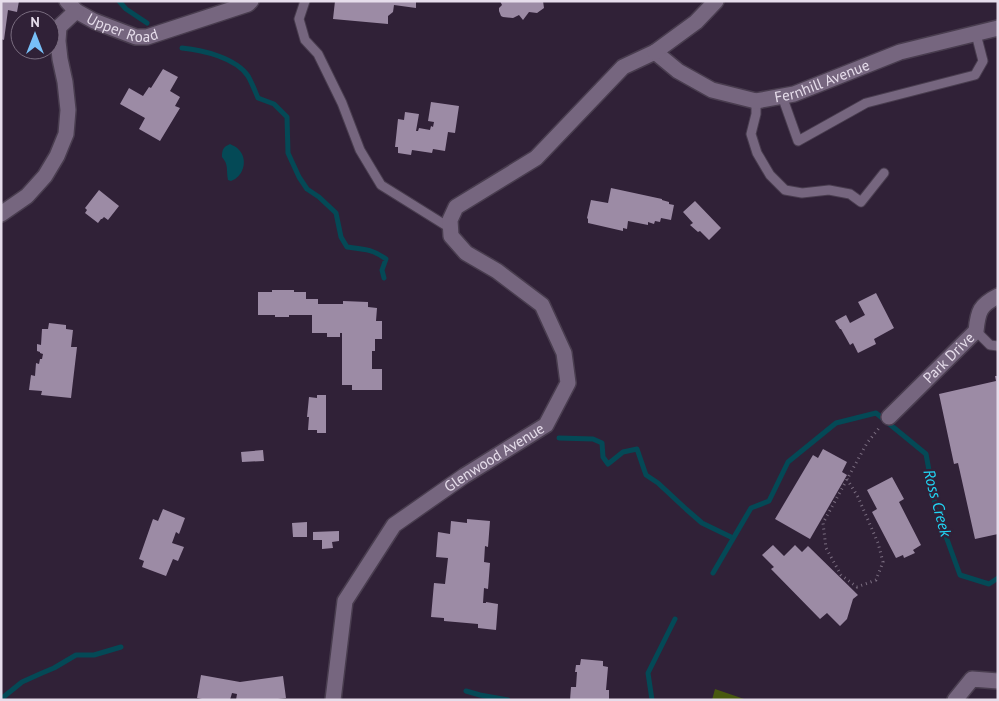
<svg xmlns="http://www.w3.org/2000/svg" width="999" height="701" font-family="'PT Sans',sans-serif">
<rect width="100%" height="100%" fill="#302137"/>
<polygon fill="#48590f" points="715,689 747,700 712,700"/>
<path fill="#044956" d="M230 144C234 146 237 147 240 151 248 161 243 177 231 181L228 180C226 170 229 165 222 157 222 150 223 147 230 144Z"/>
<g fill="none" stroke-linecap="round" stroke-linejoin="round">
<g stroke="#044956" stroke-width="5">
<polyline points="119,1 126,9 147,23"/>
<path d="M182 48C203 50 236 58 248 76 252 83 255 91 258 98L274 104 287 117 288 153 299 177 307 189 319 197 336 213 341 237 347 247C363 249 373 249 386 259L382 270 384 278"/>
<polyline points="559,438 593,439 602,443 603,457 608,464 623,452 637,449 646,475 658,483 686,509 702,523 733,538"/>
<polyline points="713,573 751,508 769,501 788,462 836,423 876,413 926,454 936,509 960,575 989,584 998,578"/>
<polyline points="466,691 480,695 508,700"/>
<polyline points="1,699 22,682 42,673 54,668 76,655 94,655 121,647"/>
<polyline points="652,700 648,673 675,619"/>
</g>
</g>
<g fill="#9c8ba5">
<polygon points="1,1 19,1 17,12 8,10 4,40 1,39"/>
<polygon points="335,1 416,1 416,8 394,5 393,12 388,16 388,24 333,19"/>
<polygon points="500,1 543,1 544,8 537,13 529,12 523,20 519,15 513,18 503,17 501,16 499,11 499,8 502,5"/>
<polygon points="163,69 178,77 170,91 180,97 175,106 180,108 160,141 139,129 145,118 120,104 129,88 143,96 149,87 151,88"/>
<polygon points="431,102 459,106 455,133 448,132 445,151 433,149 432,153 412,150 411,155 398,153 398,147 395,147 398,119 404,120 405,112 419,114 416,131 418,131 419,128 430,130 431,126 433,127 434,122 428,121"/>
<polygon points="611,188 662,199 662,200 669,202 669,204 674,205 671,220 661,218 660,222 655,221 654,224 648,222 648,225 628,221 627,229 623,228 623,231 588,223 588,219 587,218 591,200 608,203"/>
<polygon points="99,190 119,206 108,220 104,217 102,219 101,219 98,223 85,213 87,210 85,208"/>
<polygon points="695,201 721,228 709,240 700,231 698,232 690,225 693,223 683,212"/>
<polygon points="272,290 294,290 294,292 306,292 306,299 318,299 318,304 343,304 343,301 368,302 368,307 377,308 376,321 382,321 382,339 375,339 375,351 372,351 372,369 382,369 382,390 352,390 352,385 342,385 342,333 340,333 340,337 327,337 327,333 312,333 312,315 289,315 289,317 275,317 275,315 258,315 258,292 272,292"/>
<polygon points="876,293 894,328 874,339 876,344 858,353 853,343 850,345 841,329 840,329 835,321 846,315 850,323 865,315 858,302"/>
<polygon points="49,323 66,325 66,329 73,330 71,347 77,347 71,398 41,395 42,391 29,390 31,375 35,376 36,363 39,364 40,359 42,359 43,354 40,353 40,352 37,351 37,344 41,345 42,329 48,329"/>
<polygon points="995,376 998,376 998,534 975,539 958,463 954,464 939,394 996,381"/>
<polygon points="317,395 326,395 326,433 317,433 317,430 308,430 309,417 307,417 309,397 317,398"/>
<polygon points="823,449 847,462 842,472 847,475 810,539 775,519 813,455 818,458"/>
<polygon points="263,450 264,461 242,462 241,452"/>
<polygon points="892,477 904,499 899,502 921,545 913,550 915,553 904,558 903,555 896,558 872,512 877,509 867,490"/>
<polygon points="163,509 185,518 179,534 176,532 172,543 184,547 178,561 173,559 166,576 142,567 144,561 139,559 153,519 158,521"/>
<polygon points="467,519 490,521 488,547 485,546 484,562 490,563 488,589 484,588 483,603 486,603 486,602 498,604 496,630 478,628 478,624 444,621 444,618 431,617 434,583 445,584 448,558 436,557 438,532 450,534 451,521 467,523"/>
<polygon points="307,522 307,537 293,537 292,523"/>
<polygon points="339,531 339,541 332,542 333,548 322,549 322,540 313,540 313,532"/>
<polygon points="773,545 784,556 795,545 802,552 808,546 858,595 853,599 847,619 840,626 827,613 820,619 771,569 774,567 762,555"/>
<polygon points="581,659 603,661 603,666 608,667 606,690 609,690 609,700 570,700 571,687 576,687 577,672 575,672 576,665 580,665"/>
<polygon points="201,675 240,682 283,676 286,698 270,700 236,700 237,694 232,693 230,700 207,700 197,698"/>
</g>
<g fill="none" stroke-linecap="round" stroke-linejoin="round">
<g stroke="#493d4f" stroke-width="11">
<g id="lane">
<polyline points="305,1 299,19 305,40 318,54 342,103 360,150 381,185 450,228"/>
<polyline points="782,96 798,141 866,103 975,75 983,61 976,34"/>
<polyline points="756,101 756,114 751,134 757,153 770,175 785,190 802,193 829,190 850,194 861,202 884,173"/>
<polyline points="976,331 990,345 998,346"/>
</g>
</g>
<g stroke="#493d4f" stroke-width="18">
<g id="street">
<path id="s1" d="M67 1 76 11 94 21 136 37H147L248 4 251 1"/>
<polyline points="1,214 27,196 45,176 57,156 66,134 68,110 65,82 60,59 58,41 59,27 76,11"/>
<path id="s2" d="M889 417 976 331C978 311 980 305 998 296"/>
<path id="s3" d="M333 700 345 601 394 525 464 476 546 425 568 383 564 353 542 305 497 271 466 253 451 236 450 220 456 207 536 158 623 67 655 52 678 71 712 90 756 101 794 94 900 52 998 28"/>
<polyline points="955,700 972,679 998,681"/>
</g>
</g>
<g stroke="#493d4f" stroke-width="18">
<polyline id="secondary" points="655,52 696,22 716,1"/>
</g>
<polyline stroke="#7b6e81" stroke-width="3" stroke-dasharray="1 4" stroke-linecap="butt" points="847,479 858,497 878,543 883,562 876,580 857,587 841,575 826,548 823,523 867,443 880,427"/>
<use href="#lane" stroke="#76667f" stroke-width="9"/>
<use href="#street" stroke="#76667f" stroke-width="15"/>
<use href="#secondary" stroke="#76667f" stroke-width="15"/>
</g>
<g text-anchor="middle" stroke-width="5" stroke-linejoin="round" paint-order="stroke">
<g font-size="15" fill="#e6ddeb" stroke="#302137">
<text dy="5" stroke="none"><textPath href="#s1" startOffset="64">Upper Road</textPath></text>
<text dy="5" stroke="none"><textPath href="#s3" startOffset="1086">Fernhill Avenue</textPath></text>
<text dy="5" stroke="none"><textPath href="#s2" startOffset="84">Park Drive</textPath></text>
<text dy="5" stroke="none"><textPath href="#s3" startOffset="311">Glenwood Avenue</textPath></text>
</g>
<g font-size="16" font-style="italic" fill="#21d5f4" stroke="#302137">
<text transform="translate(938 503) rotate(75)" y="6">Ross Creek</text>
</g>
</g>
<rect width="999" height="701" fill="none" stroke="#e6ddeb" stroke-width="5"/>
<g transform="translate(35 35)"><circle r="24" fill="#302137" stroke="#796c7f"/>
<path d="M0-4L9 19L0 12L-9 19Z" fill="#77bff7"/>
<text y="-8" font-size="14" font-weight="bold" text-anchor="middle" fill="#e6ddeb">N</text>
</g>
</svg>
